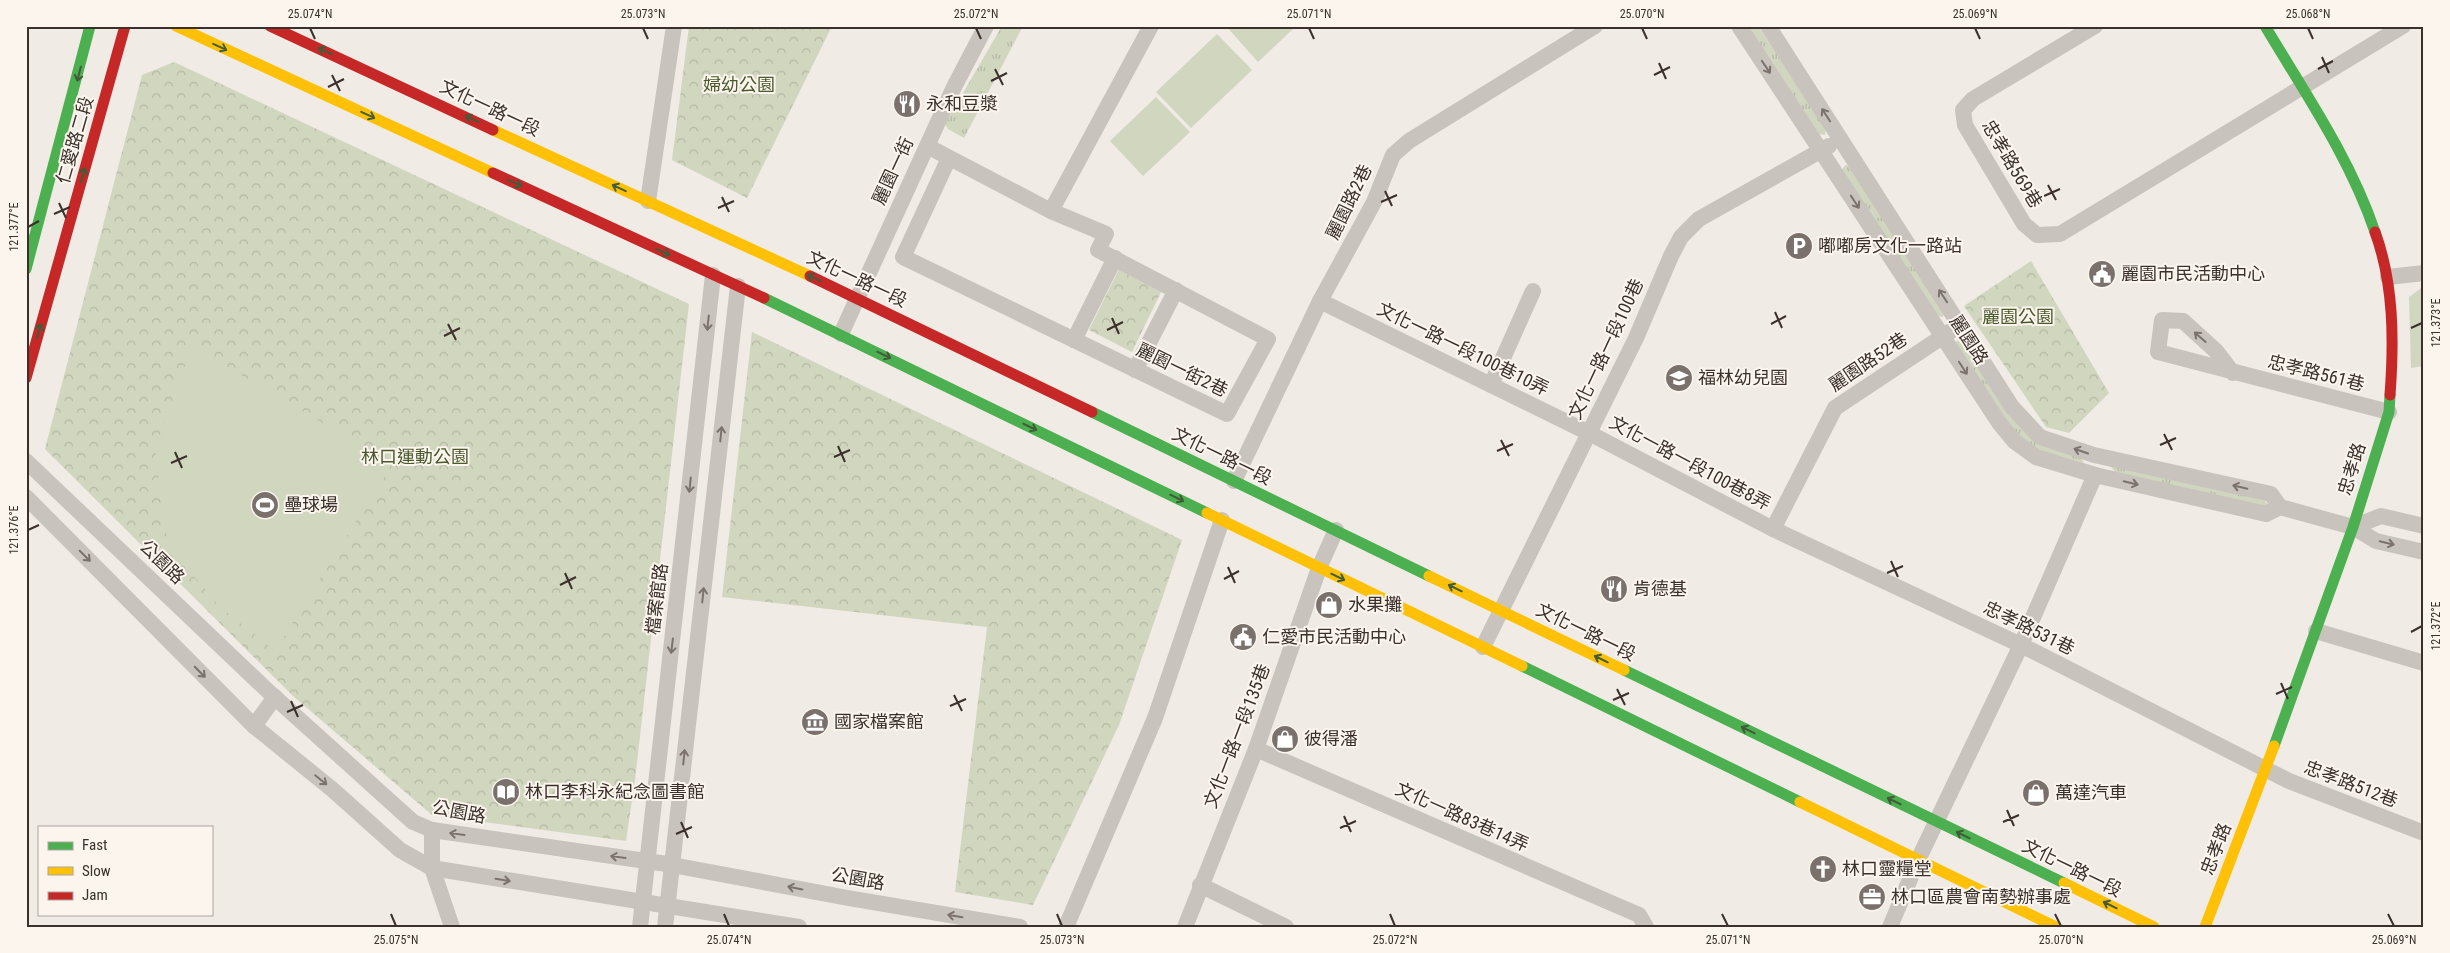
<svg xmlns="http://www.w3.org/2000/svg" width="2450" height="953" font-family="'Roboto Condensed','Noto Sans TC',sans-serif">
<defs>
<pattern id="grass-tufts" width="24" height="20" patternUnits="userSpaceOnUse" patternTransform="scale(1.25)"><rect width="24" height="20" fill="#d1d6bf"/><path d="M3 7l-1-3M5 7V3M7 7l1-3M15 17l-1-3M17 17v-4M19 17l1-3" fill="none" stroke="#b4b8a4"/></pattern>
<pattern id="park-crowns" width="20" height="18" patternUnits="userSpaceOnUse" patternTransform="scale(1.25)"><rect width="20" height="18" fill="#d1d6bf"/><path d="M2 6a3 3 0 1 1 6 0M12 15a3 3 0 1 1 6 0" fill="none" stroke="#b4b8a4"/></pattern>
</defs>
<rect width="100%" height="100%" fill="#f0ebe5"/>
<g fill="url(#grass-tufts)">
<polygon points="1002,26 1023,26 964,138 948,129 945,124"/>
<polygon points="1747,26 1758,26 1826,128 1825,135 1819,134"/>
<polygon points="1845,165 1850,166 1943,309 1943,317 1936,315 1842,170"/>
<polygon points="1961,337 2020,424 2081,458 2084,463 2036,449 2017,436 1955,343"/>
<polygon points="2117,464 2265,501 2268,505 2263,507 2115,472 2111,467"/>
</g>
<g fill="url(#park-crowns)">
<polygon points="689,26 832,26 747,198 672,160"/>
<polygon points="174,62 689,304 635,780 626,841 432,815 293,696 45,449 142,75"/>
<polygon points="2031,261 2109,393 2069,433 2046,427 1964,306"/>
<polygon points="1119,269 1162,290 1132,352 1089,330"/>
<polygon points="752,332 1182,540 1119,725 1033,905 955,892 987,627 722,597"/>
</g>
<g fill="#d1d6bf">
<polygon points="1226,26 1296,26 1258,62"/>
<polygon points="1217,34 1252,70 1191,128 1156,92"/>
<polygon points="1156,97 1190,132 1143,176 1110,141"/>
<polygon points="2424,286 2424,366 2411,368 2409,297"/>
<polygon points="192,346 392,464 275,651 220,607 168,546 155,449"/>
</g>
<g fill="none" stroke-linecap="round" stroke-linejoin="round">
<g stroke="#c9c3be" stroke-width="16">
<polyline points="1739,26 2000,424 2014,441 2036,457 2095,475 2266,514 2280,507 2353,527 2376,541 2424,552"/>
<polyline points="1768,26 2012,407 2040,437 2094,455 2271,494 2280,507"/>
<polyline points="2095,26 1973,99 1963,110 1965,125 2024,224 2037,235 2060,234 2403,26"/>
<polyline points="927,146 1051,211 1106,234 1098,250 1268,339 1227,414 903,257 949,158"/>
<polyline points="648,201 674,26"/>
<polyline points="1051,211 1151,26"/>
<polyline points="2388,277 2424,273"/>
<polyline points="1320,301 1589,433 1773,529 2021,645 2289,781 2424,833"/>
<polyline points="841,334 954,87 986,26"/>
<polyline points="1074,340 1115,258"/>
<polyline points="1135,370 1176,290"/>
<polyline points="2233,373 2216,351 2183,321 2162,320 2158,352 2389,412"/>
<polyline points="1491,385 1533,291"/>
<polyline points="26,461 270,693 413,822 432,830 667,864 848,898 1020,927"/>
<polyline points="1234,481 1320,301 1374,202 1393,155 1409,141 1595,26"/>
<polyline points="26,497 254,726 333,790 400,850 432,868 799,927"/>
<polyline points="2353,527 2381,516 2424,526"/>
<polyline points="1773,529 1835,408 1951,331"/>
<polyline points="2316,631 2424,663"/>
<polyline points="1483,647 1636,338 1671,256 1681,237 1699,219 1829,146"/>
<polyline points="254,726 275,697"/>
<polyline points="1256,749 1639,915 1646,927"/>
<polyline points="432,830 432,868 452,927"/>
<polyline points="1200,885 1286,927"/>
<polyline points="640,927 713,275"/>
<polyline points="665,927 738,286"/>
<polyline points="1066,927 1155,718 1222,520"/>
<polyline points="1185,927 1256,749 1319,568 1336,530"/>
<polyline points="1890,927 1918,860 2021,645 2095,475"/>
</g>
<g stroke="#4caf50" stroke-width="11">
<path d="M2265 26C2305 93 2350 158 2375 232"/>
<polyline points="26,269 90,26"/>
<polyline points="764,298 1207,513"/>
<polyline points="1092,412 1429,576"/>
<polyline points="1522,666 1800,802"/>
<polyline points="1624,670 2064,883"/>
<polyline points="2274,746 2353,527 2389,412 2390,395"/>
</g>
<g stroke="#ffc107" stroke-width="11">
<polyline points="176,26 493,173"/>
<polyline points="493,130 810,276"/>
<polyline points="1207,513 1522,666"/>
<polyline points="1429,576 1624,670"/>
<polyline points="1800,802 2056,927"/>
<polyline points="2064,883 2154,927"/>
<polyline points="2205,927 2274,746"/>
</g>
<g stroke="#c62828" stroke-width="11">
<polyline points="270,26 493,130"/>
<polyline points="493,173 764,298"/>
<path d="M2375 232C2394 284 2394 341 2390 395"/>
<polyline points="810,276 1092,412"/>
<polyline points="26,378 125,26"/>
</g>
</g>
<defs><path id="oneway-shaft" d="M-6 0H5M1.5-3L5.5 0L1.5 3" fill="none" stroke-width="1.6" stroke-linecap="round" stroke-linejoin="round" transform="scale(1.25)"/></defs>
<g stroke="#415c38">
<use href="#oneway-shaft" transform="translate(220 47) rotate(25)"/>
<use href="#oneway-shaft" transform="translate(325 51) rotate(-156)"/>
<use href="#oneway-shaft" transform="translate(79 74) rotate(104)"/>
<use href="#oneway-shaft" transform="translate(368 115) rotate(25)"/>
<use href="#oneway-shaft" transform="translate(472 119) rotate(-155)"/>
<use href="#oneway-shaft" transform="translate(83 175) rotate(-74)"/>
<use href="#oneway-shaft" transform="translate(515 183) rotate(25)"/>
<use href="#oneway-shaft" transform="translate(619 188) rotate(-155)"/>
<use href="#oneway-shaft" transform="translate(663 252) rotate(25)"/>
<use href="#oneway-shaft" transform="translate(814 278) rotate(-155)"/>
<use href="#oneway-shaft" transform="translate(39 331) rotate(-74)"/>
<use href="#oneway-shaft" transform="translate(884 355) rotate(26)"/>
<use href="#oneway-shaft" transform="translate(1030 427) rotate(26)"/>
<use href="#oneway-shaft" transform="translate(1177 498) rotate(26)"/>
<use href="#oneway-shaft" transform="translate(1338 577) rotate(26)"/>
<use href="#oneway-shaft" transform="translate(1455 588) rotate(-154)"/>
<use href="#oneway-shaft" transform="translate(1601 659) rotate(-154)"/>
<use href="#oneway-shaft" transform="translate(1748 730) rotate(-154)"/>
<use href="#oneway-shaft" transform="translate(1894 801) rotate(-154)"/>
<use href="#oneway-shaft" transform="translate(1963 835) rotate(-154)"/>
<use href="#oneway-shaft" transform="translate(2110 905) rotate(-154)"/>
</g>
<g stroke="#7b726d">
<use href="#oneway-shaft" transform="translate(1766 67) rotate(56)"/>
<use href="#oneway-shaft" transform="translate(1826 115) rotate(-123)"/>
<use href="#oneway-shaft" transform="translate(1855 202) rotate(57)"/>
<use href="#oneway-shaft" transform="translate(1943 296) rotate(-123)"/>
<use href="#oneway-shaft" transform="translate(708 323) rotate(96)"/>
<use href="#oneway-shaft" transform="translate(2200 337) rotate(-139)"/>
<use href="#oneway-shaft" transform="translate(1963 368) rotate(57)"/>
<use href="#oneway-shaft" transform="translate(721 434) rotate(-84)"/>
<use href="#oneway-shaft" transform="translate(2081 451) rotate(-161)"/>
<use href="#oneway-shaft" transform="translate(2131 483) rotate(13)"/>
<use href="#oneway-shaft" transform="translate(690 485) rotate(96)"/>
<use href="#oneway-shaft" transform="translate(2240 487) rotate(-167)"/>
<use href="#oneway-shaft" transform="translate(2387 543) rotate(13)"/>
<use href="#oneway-shaft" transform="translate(85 556) rotate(45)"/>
<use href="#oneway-shaft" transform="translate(703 595) rotate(-84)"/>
<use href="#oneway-shaft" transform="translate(672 646) rotate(97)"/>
<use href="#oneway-shaft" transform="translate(200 672) rotate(45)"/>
<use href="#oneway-shaft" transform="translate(684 757) rotate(-84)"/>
<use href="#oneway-shaft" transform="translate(321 780) rotate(39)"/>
<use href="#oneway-shaft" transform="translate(457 834) rotate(-172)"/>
<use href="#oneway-shaft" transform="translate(618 857) rotate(-172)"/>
<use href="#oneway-shaft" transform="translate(503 880) rotate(9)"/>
<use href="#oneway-shaft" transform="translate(795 888) rotate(-169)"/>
<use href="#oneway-shaft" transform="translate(955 916) rotate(-171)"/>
</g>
<path fill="none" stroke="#3b302b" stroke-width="2" d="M310 28 315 39M643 28 648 39M976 28 981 39M1309 28 1314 39M1642 28 1647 39M1975 28 1980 39M2308 28 2313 39M2322 57 2329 73M1659 63 1666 79M995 69 1003 85M2318 69 2333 61M332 75 340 91M1654 75 1670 67M991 81 1007 73M328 87 344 79M2048 185 2056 200M1385 191 1392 206M2044 196 2060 189M722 197 729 212M1381 202 1397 195M59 203 66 218M718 208 734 201M54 214 70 207M28 227 39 221M1775 312 1782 328M1112 318 1119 334M448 324 456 340M1771 324 1786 316M2411 328 2422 323M1107 330 1123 322M444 336 460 328M2164 434 2172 450M1501 440 1509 456M2160 445 2176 438M838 446 845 462M1497 451 1513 444M175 452 182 468M834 457 850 450M171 463 187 456M28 530 39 525M1891 561 1898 577M1228 567 1235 583M565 573 572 589M1887 573 1903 566M1224 579 1239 571M560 585 576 577M2411 632 2422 626M2281 683 2288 699M1617 689 1625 705M2276 694 2292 687M954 695 962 711M1613 700 1629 693M291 701 298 717M950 706 966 699M287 712 303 705M2007 810 2014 826M1344 816 1351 832M681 822 688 838M2003 822 2019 815M1340 828 1356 821M676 834 692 827M391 914 396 926M724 914 729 926M1057 914 1062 926M1390 914 1395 926M1722 914 1728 926M2055 914 2061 926M2388 914 2394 926"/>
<defs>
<g id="restaurant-disc" transform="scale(1.4375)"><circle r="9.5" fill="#7a716c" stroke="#fbf5ee"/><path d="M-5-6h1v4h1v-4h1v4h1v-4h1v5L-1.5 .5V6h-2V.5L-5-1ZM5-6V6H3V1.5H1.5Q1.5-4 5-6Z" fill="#fff"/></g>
<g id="parking-disc" transform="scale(1.4375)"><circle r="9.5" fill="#7a716c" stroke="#fbf5ee"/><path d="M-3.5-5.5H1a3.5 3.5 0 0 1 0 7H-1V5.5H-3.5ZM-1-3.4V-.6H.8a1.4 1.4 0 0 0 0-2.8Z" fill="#fff"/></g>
<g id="civic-disc" transform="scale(1.4375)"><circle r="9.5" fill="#7a716c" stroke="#fbf5ee"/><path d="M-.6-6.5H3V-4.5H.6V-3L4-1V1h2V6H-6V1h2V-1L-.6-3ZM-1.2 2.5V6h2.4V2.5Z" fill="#fff"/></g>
<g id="school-disc" transform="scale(1.4375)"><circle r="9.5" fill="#7a716c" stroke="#fbf5ee"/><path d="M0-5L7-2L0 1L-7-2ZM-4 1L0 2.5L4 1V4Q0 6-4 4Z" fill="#fff"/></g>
<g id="stadium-disc" transform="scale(1.4375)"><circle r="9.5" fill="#7a716c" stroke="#fbf5ee"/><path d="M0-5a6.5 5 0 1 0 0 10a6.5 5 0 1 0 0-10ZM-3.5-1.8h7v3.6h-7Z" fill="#fff"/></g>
<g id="shop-disc" transform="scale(1.4375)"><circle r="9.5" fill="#7a716c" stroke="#fbf5ee"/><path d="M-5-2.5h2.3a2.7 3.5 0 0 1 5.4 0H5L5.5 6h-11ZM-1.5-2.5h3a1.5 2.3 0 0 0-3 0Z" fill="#fff"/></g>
<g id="museum-disc" transform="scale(1.4375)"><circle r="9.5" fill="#7a716c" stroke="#fbf5ee"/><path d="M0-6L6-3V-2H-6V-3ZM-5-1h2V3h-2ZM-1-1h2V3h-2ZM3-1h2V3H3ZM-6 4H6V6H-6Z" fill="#fff"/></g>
<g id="library-disc" transform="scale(1.4375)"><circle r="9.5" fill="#7a716c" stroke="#fbf5ee"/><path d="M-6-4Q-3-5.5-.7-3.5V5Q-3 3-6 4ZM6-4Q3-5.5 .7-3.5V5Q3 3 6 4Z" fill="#fff"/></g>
<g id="church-disc" transform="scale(1.4375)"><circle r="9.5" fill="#7a716c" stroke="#fbf5ee"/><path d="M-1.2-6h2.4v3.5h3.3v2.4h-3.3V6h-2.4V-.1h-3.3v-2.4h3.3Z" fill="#fff"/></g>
<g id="office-disc" transform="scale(1.4375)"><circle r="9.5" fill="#7a716c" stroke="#fbf5ee"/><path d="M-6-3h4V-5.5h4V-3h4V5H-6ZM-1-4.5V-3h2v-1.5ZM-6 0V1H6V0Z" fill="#fff"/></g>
</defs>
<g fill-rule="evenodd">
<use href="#restaurant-disc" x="907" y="104"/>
<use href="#parking-disc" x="1799" y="246"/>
<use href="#civic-disc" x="2102" y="274"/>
<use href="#school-disc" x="1679" y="378"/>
<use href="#stadium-disc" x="265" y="505"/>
<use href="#restaurant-disc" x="1614" y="589"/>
<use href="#shop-disc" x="1329" y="605"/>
<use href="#civic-disc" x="1243" y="637"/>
<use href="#museum-disc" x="815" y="722"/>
<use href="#shop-disc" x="1285" y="739"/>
<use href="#library-disc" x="506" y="792"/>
<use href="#shop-disc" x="2036" y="793"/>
<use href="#church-disc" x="1823" y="869"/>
<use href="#office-disc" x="1872" y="897"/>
</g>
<g text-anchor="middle" stroke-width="4" stroke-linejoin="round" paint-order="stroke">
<g font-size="18" fill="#4a5a2e" stroke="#fbf5ee">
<text x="739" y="91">婦幼公園</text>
<text x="2018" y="323">麗園公園</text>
<text x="415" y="463">林口運動公園</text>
</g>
<g font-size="18" fill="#3b302b" stroke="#fbf5ee" text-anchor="start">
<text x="926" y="110">永和豆漿</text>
<text x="1818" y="252">嘟嘟房文化一路站</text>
<text x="2121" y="280">麗園市民活動中心</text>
<text x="1698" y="384">福林幼兒園</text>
<text x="284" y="511">壘球場</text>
<text x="1633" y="595">肯德基</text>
<text x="1348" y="611">水果攤</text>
<text x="1262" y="643">仁愛市民活動中心</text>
<text x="834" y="728">國家檔案館</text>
<text x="1304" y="745">彼得潘</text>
<text x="525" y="798">林口李科永紀念圖書館</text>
<text x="2055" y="799">萬達汽車</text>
<text x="1842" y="875">林口靈糧堂</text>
<text x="1891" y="903">林口區農會南勢辦事處</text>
</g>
<g font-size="18" fill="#3b302b" stroke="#fbf5ee">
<text transform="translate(490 108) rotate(25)" y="6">文化一路一段</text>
<text transform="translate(75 140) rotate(-74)" y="6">仁愛路二段</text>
<text transform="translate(2012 164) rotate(59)" y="6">忠孝路569巷</text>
<text transform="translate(893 171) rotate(-65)" y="6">麗園一街</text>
<text transform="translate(1349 202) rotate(-64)" y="6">麗園路2巷</text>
<text transform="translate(857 279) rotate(25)" y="6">文化一路一段</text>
<text transform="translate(1969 340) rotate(57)" y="6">麗園路</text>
<text transform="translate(1463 349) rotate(26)" y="6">文化一路一段100巷10弄</text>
<text transform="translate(1606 349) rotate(-65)" y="6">文化一路一段100巷</text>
<text transform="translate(1868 362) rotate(-34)" y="6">麗園路52巷</text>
<text transform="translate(1182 370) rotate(26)" y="6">麗園一街2巷</text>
<text transform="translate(2316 373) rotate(14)" y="6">忠孝路561巷</text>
<text transform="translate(1222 456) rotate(26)" y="6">文化一路一段</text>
<text transform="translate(1690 463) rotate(28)" y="6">文化一路一段100巷8弄</text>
<text transform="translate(2352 469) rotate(-73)" y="6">忠孝路</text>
<text transform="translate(162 562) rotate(44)" y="6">公園路</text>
<text transform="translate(657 599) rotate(-83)" y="6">檔案館路</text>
<text transform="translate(2029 628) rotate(26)" y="6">忠孝路531巷</text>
<text transform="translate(1586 632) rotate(26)" y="6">文化一路一段</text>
<text transform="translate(1237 736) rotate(-69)" y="6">文化一路一段135巷</text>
<text transform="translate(2351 784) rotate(21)" y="6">忠孝路512巷</text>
<text transform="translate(459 812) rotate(11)" y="6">公園路</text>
<text transform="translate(1462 817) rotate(24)" y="6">文化一路83巷14弄</text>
<text transform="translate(2216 849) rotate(-69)" y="6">忠孝路</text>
<text transform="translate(2072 868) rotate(26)" y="6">文化一路一段</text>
<text transform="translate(858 879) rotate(10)" y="6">公園路</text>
</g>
</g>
<rect width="2450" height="953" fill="none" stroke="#fbf5ee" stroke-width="55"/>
<rect x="38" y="826" width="175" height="90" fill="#fbf5ee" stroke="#aea6a0"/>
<rect x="48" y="842" width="25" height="8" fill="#4caf50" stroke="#aea6a0"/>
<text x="82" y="850" font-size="15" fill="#3b302b">Fast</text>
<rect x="48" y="867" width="25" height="8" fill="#ffc107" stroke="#aea6a0"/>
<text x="82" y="876" font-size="15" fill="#3b302b">Slow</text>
<rect x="48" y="892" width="25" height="8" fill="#c62828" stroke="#aea6a0"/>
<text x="82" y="900" font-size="15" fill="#3b302b">Jam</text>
<rect x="28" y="28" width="2394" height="898" fill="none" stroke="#3b302b" stroke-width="2"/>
<g font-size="12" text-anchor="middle" fill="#3b302b">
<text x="310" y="18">25.074°N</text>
<text x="643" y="18">25.073°N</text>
<text x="976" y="18">25.072°N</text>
<text x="1309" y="18">25.071°N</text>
<text x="1642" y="18">25.070°N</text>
<text x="1975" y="18">25.069°N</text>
<text x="2308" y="18">25.068°N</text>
<text transform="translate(14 227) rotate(-90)" y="4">121.377°E</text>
<text transform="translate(2436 323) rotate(-90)" y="4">121.373°E</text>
<text transform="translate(14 530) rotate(-90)" y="4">121.376°E</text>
<text transform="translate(2436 626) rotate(-90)" y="4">121.372°E</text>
<text x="396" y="944">25.075°N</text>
<text x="729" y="944">25.074°N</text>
<text x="1062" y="944">25.073°N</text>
<text x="1395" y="944">25.072°N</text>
<text x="1728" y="944">25.071°N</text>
<text x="2061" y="944">25.070°N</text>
<text x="2394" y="944">25.069°N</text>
</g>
</svg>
